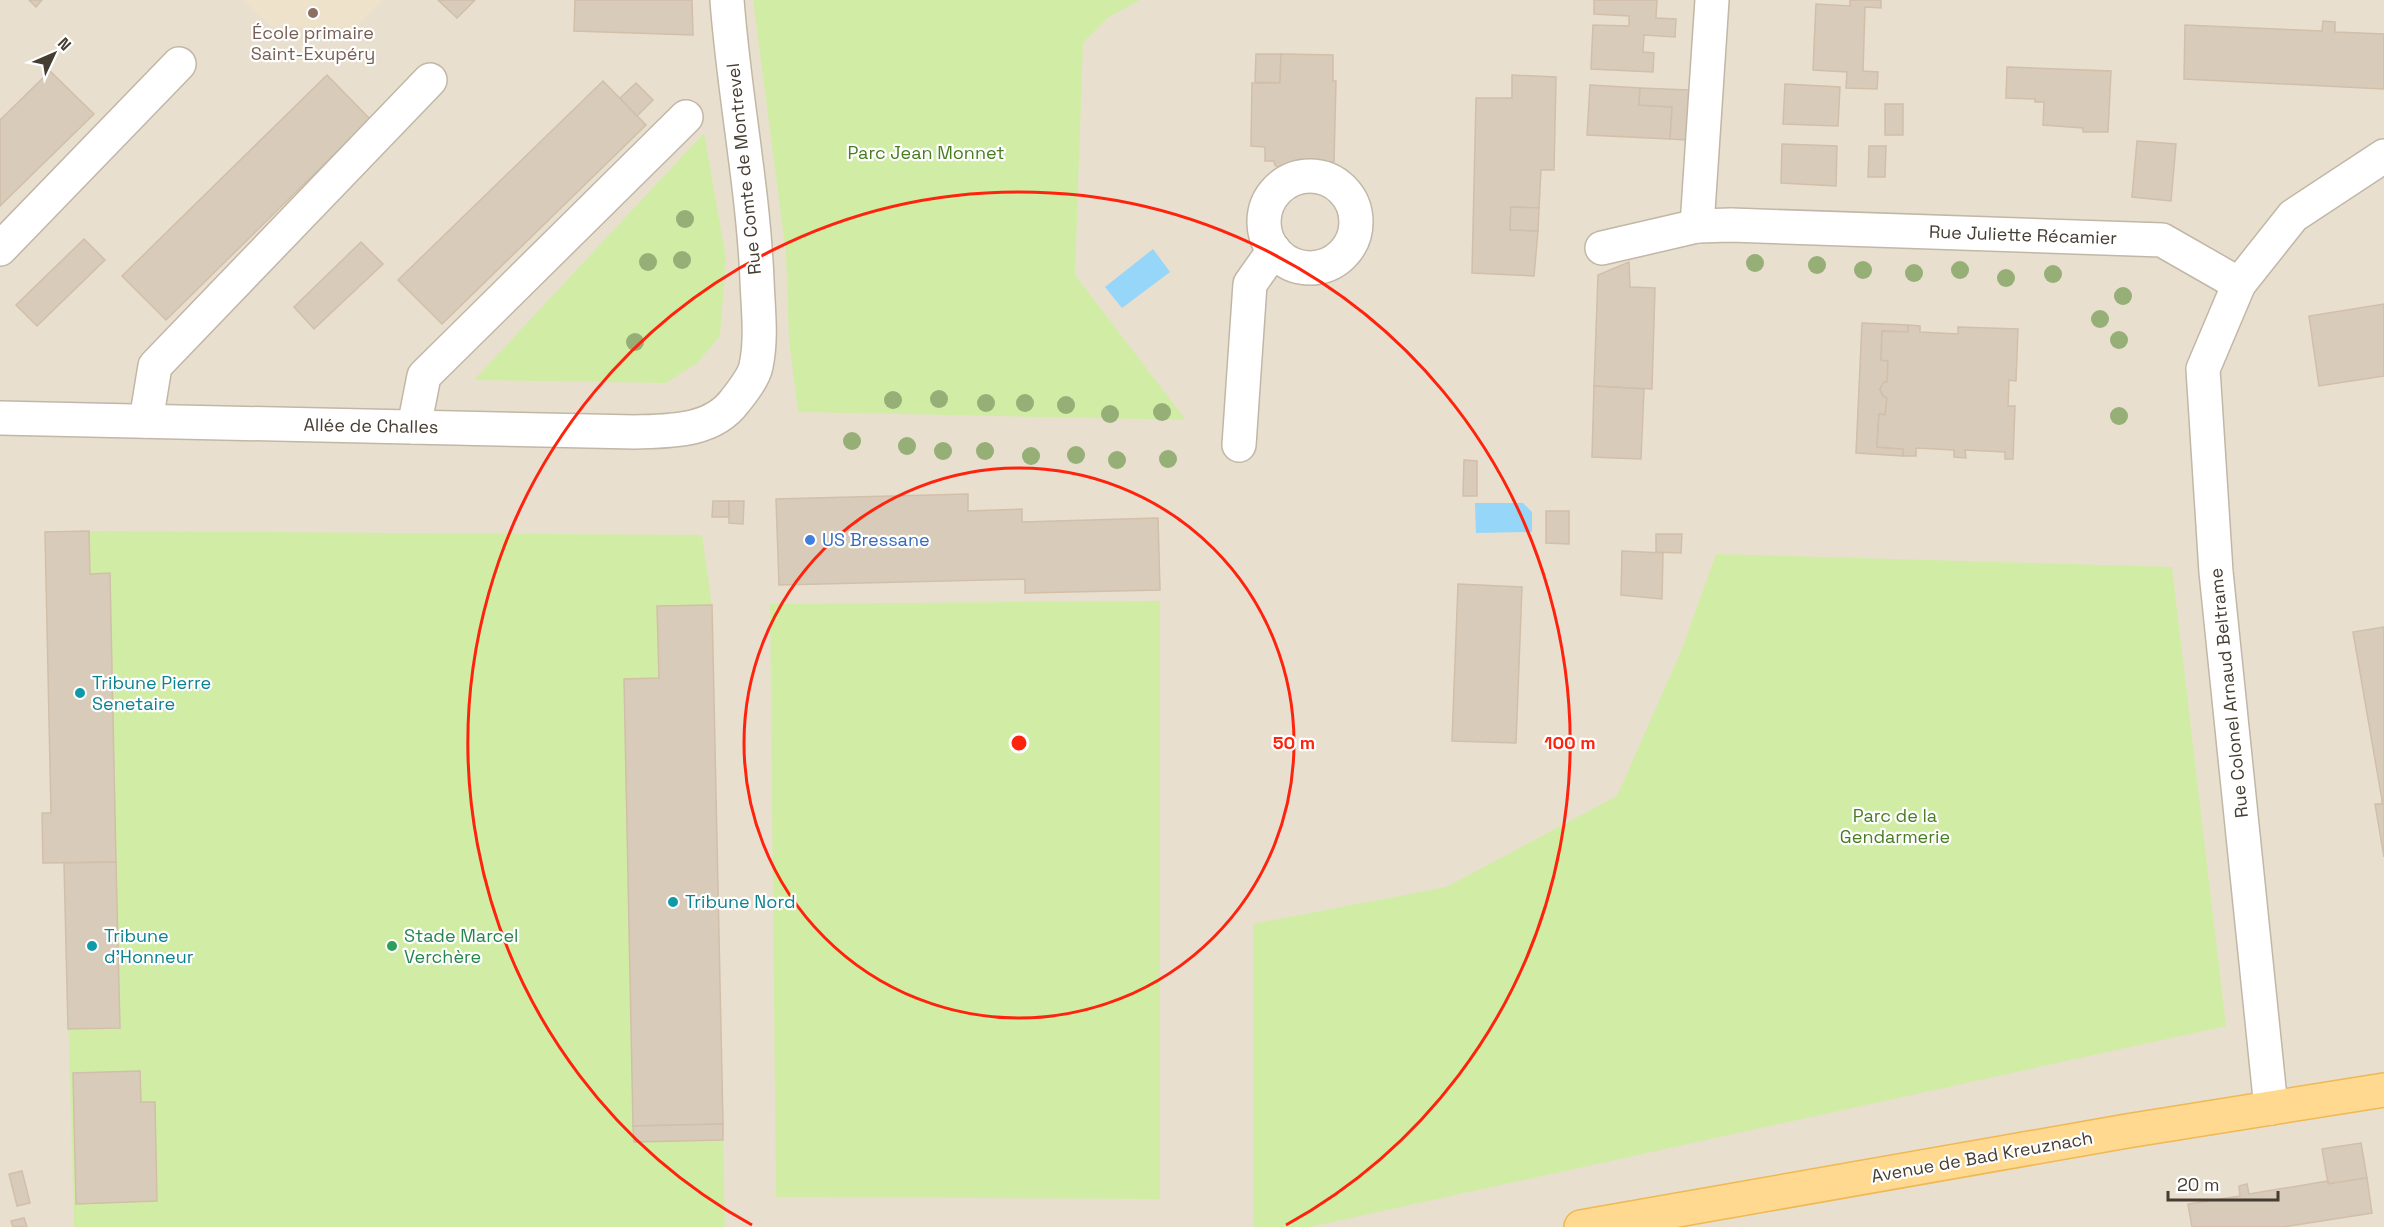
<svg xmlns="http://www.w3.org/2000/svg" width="2384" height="1227" font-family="'Space Grotesk',sans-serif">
<rect width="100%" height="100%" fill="#f3ede2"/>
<rect fill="#e8dfcf" x="0" y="0" width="2384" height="1227"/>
<polygon fill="#eee2ca" points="243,0 383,0 355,28 271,27"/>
<g fill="#d1eda5">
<polygon points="753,0 1140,0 1107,18 1083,43 1075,275 1186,420 798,412 789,340 786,254"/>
<polygon points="704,133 726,258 720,336 697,363 666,383 474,380"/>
<polygon points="89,531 702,535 712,605 725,1227 74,1227 64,863 43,863 42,813 51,812 45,532"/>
<polygon points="1716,554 2172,567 2226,1026 1310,1227 1253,1227 1253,924 1446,887 1617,796 1682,649"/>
<polygon points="1160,601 1160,1199 776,1197 770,604"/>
</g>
<g fill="#96d6f8">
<polygon points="1153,249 1170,272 1122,308 1105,287"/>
<polygon points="1475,503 1523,503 1532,512 1532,532 1476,533"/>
</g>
<g fill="#d9cbb9" stroke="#d1bfa9" stroke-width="1.5">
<polygon points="29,0 42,0 36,7"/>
<polygon points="438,0 475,0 457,18"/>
<polygon points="575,0 692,0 693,35 574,31"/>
<polygon points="1594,0 1657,0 1656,18 1676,19 1675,37 1644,35 1643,52 1654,53 1653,72 1591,69 1593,25 1629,26 1629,16 1594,14"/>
<polygon points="1850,0 1881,0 1881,8 1865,7 1863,71 1878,72 1877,89 1846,88 1847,72 1813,70 1816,4 1850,6"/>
<polygon points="2323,21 2335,22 2335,32 2384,34 2384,89 2184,79 2185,25 2322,31"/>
<polygon points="1256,54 1281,54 1280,83 1255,82"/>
<polygon points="1281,54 1333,55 1333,81 1336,81 1334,162 1294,162 1289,170 1282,170 1275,165 1274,161 1265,161 1265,147 1251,146 1252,83 1280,83"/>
<polygon points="2007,67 2111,71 2108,132 2083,132 2083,128 2043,125 2044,102 2035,102 2035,99 2006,98"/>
<polygon points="50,71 94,114 0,206 0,120"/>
<polygon points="327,75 370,119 166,320 122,276"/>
<polygon points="1512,75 1556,77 1554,170 1541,170 1539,208 1511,207 1510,230 1538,231 1534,276 1472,273 1476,98 1512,98"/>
<polygon points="603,81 646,125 442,324 398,280"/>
<polygon points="636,83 653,100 637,116 620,98"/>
<polygon points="1785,84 1840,87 1838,126 1783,124"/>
<polygon points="1590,85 1640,88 1639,105 1672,107 1670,139 1587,135"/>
<polygon points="1640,88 1689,90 1687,140 1670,139 1672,107 1639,105"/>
<rect x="1885" y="104" width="18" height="31"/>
<polygon points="2137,141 2176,144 2171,201 2132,197"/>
<polygon points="1782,144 1837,146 1836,186 1781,183"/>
<polygon points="1869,146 1886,146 1885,177 1868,177"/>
<polygon points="1511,207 1539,208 1538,231 1510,230"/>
<polygon points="84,239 105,260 37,326 16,305"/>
<polygon points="361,242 383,264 314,329 294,307"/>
<polygon points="1629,262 1630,287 1655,288 1652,389 1594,386 1598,275"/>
<polygon points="2384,304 2384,376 2319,386 2309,316"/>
<polygon points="1862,323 1908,325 1908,332 1882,331 1881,360 1888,361 1887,382 1884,382 1880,389 1883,396 1887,398 1885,415 1879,414 1877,447 1903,449 1903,456 1856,453"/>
<polygon points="1908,325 1920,326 1920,332 1958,334 1958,327 2018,329 2016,381 2009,380 2008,406 2015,406 2013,459 2005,459 2005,452 1965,450 1966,458 1954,457 1954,450 1916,448 1916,456 1903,456 1903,449 1877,447 1879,414 1885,415 1887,398 1883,396 1880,389 1884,382 1887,382 1888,361 1881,360 1882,331 1908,332"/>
<polygon points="1594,386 1644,389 1641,459 1592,457"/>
<polygon points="1464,460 1477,461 1477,496 1463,496"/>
<polygon points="968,494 968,511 1022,509 1022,522 1158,518 1160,590 1025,593 1025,579 779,585 776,499"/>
<polygon points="713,501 729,501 729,517 712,517"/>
<polygon points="729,501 744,501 743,524 729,523"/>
<polygon points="1546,511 1569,511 1569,544 1546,543"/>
<polygon points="89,531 90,574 110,573 116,862 43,863 42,813 51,813 45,532"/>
<polygon points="1656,534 1682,534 1681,553 1656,552"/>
<polygon points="1622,551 1663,553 1662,599 1621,595"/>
<polygon points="1458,584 1522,587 1516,743 1452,741"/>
<polygon points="712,605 723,1124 633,1126 624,679 659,678 657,606"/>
<polygon points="2384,627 2384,800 2382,800 2353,632"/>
<polygon points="2382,800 2384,800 2384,857 2375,804 2382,804"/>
<polygon points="116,862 120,1028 68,1029 64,863"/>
<polygon points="140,1071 141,1102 155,1102 157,1201 76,1204 73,1073"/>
<polygon points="723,1124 723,1140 634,1142 633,1126"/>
<polygon points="2361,1143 2367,1178 2328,1184 2322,1149"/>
<polygon points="22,1171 30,1203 17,1206 9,1174"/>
<polygon points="2367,1178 2372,1213 2283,1227 2192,1227 2188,1204 2240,1196 2239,1186 2247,1184 2249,1194 2328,1181 2328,1184"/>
<polygon points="24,1218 27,1227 13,1227 11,1221"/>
</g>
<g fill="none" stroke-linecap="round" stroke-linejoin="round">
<g stroke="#c2b7a7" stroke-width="36">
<g id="minor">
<circle cx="1310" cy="222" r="46"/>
<polyline points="1697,226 1712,0"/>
<polyline points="1602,248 1697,226 1731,225 2162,240 2239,284"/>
<polyline points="0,249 179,64"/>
<path d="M0 418 635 432C670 431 712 432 735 401 742 392 754 377 756 366 762 338 758 309 757 280 753 186 734 94 727 0"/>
<polyline points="146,421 155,366 430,80"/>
<polyline points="414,427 424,376 686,117"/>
<polyline points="1239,445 1250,284 1274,250"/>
<polyline points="2271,1108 2216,572 2203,369 2239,284 2293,216 2384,156"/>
</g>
</g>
<g stroke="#f0b853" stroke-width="36">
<polyline id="major" points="1581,1227 2127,1131 2384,1090"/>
</g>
<use href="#minor" stroke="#fff" stroke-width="33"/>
<use href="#major" stroke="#ffd98f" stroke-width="33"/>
</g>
<g fill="#95af77">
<circle cx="685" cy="219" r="9"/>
<circle cx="682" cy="260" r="9"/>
<circle cx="648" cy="262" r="9"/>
<circle cx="1755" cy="263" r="9"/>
<circle cx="1817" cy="265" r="9"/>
<circle cx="1863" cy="270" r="9"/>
<circle cx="1960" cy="270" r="9"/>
<circle cx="1914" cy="273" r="9"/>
<circle cx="2053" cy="274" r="9"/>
<circle cx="2006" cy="278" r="9"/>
<circle cx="2123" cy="296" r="9"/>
<circle cx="2100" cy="319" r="9"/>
<circle cx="2119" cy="340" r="9"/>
<circle cx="635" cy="342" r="9"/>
<circle cx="939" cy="399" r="9"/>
<circle cx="893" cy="400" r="9"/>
<circle cx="986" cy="403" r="9"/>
<circle cx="1025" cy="403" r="9"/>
<circle cx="1066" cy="405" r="9"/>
<circle cx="1162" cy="412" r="9"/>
<circle cx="1110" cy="414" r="9"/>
<circle cx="2119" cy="416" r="9"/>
<circle cx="852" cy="441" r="9"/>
<circle cx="907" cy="446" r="9"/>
<circle cx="943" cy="451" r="9"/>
<circle cx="985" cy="451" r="9"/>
<circle cx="1076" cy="455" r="9"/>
<circle cx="1031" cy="456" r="9"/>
<circle cx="1168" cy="459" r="9"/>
<circle cx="1117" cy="460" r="9"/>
</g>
<g fill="none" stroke="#ff230d" stroke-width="3">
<circle cx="1019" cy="743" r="275"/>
<path d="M752 1225A551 551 0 1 1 1286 1225"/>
</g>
<circle fill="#8d6e63" stroke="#fff" stroke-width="2" cx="313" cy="13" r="6"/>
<circle fill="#3f7fe0" stroke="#fff" stroke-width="2" cx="810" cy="540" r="6"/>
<g fill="#0f9aa8" stroke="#fff" stroke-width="2">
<circle cx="80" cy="693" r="6"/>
<circle cx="673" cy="902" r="6"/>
<circle cx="92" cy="946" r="6"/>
</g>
<circle fill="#2e9e5b" stroke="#fff" stroke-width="2" cx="392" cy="946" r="6"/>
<g text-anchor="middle" stroke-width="4.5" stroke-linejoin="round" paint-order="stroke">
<g font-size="18" fill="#785e54" stroke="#fff">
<text x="313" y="39">École primaire<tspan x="313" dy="21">Saint-Exupéry</tspan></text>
</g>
<g font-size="18" fill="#487d20" stroke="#fff">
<text x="926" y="159">Parc Jean Monnet</text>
<text x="1895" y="822">Parc de la<tspan x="1895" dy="21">Gendarmerie</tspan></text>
</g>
<g font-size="18" fill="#453d32" stroke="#fff">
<text transform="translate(744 169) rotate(-96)" y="6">Rue Comte de Montrevel</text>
<text transform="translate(2023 235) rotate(2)" y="6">Rue Juliette Récamier</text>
<text transform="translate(371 426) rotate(1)" y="6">Allée de Challes</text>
<text transform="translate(2229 693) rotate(-96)" y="6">Rue Colonel Arnaud Beltrame</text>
<text transform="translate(1982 1157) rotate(-10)" y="6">Avenue de Bad Kreuznach</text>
</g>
<g font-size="18" fill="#366cbe" stroke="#fff" text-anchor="start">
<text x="822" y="546">US Bressane</text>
</g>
<g font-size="18" fill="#0d838f" stroke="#fff" text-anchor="start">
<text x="92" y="689">Tribune Pierre<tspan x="92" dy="21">Senetaire</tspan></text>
<text x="685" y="908">Tribune Nord</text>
<text x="104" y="942">Tribune<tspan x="104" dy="21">d’Honneur</tspan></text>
</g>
<g font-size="18" fill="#27864d" stroke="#fff" text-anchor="start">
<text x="404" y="942">Stade Marcel<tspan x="404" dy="21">Verchère</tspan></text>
</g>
</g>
<circle cx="1019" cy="743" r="9" fill="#ff230d" stroke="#fff" stroke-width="3"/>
<g font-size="18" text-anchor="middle" font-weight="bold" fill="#ff230d" stroke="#fff" stroke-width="4.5" stroke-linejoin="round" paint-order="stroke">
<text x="1294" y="749">50 m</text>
<text x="1570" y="749">100 m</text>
</g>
<g transform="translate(54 54) rotate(46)" stroke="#ffffff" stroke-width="4.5" paint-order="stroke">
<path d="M0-4.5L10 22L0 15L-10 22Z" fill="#453d32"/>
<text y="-9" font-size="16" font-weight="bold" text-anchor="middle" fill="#453d32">N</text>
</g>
<path d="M2168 1191v9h110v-9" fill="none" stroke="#453d32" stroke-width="3"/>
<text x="2177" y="1191" font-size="18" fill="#453d32" stroke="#ffffff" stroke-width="4.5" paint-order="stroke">20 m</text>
</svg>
